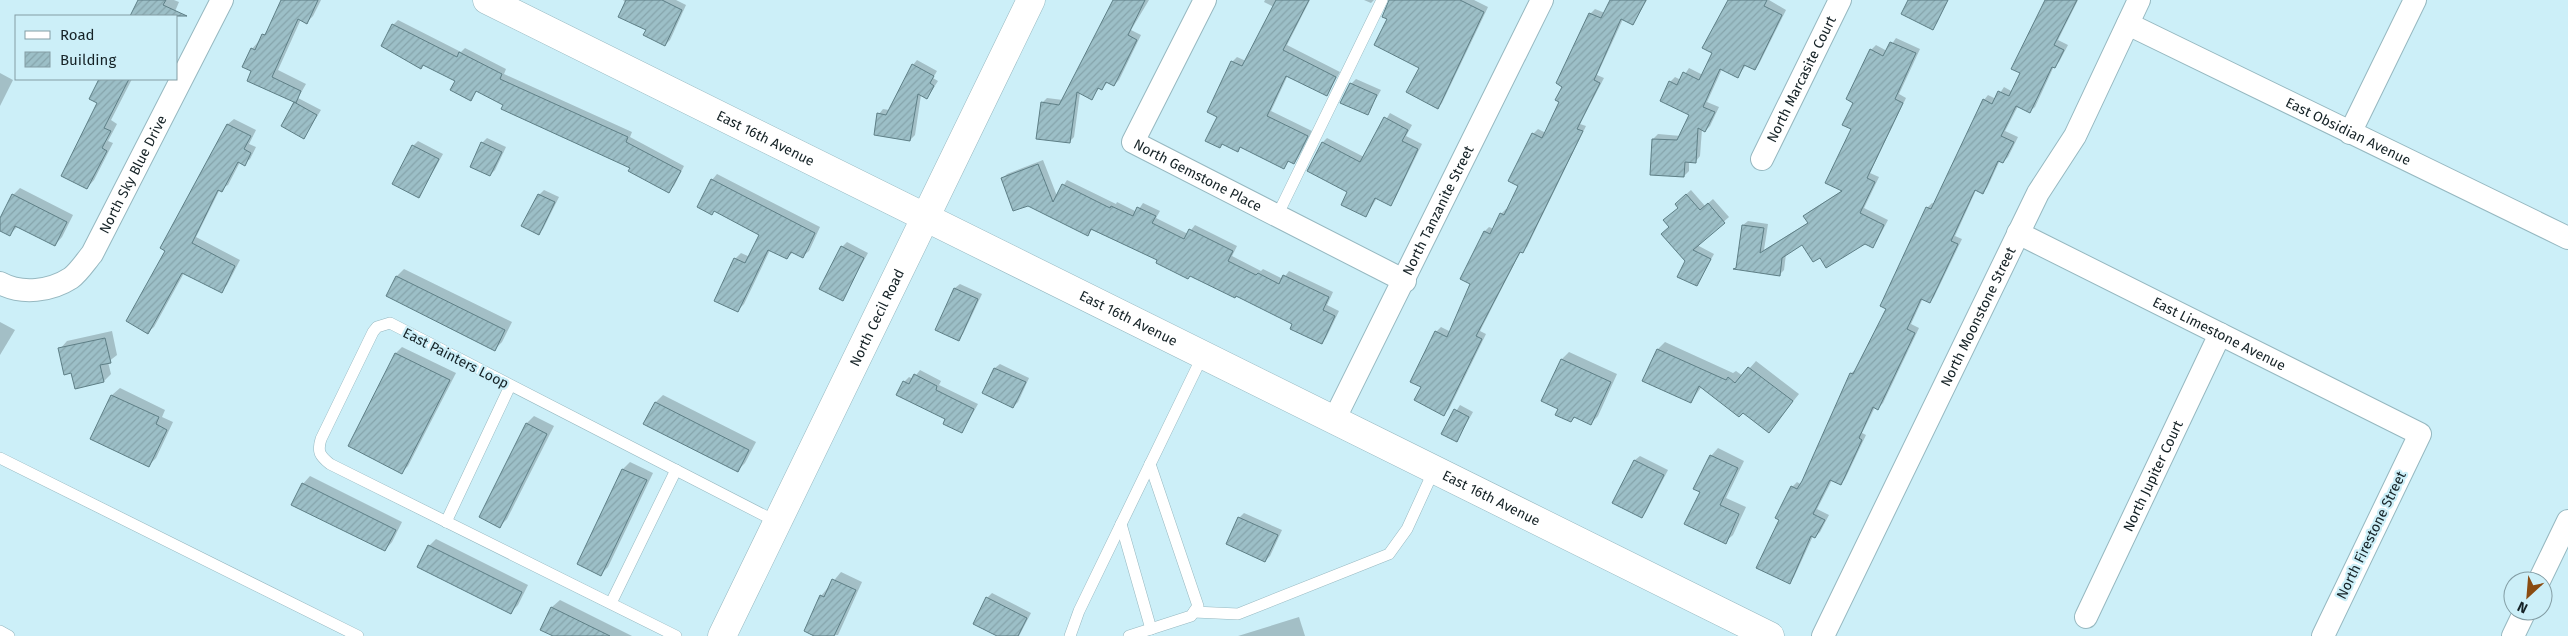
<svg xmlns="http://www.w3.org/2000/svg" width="2568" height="636" font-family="'Fira Sans',sans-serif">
<defs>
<pattern id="building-hatch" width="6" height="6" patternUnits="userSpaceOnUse" patternTransform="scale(1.25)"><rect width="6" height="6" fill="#9cbfc7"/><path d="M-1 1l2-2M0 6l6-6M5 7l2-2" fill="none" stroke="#86a4ab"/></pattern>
</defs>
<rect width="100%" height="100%" fill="#cceff8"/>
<g fill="#0003">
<polygon points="139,0 174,0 179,2 173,16 131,16"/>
<polygon points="283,0 321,0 313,16 307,22 301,19 278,70 306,84 298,98 321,110 304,137 295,103 296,102 253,71 252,49 268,30"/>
<polygon points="623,0 676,0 686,5 670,40 665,45 648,29"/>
<polygon points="1114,0 1149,0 1131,30 1141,35 1119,80 1114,85 1108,82 1102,88 1100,87 1092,98 1080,93 1074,137 1069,142 1042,103 1047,98 1063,100"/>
<polygon points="1265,0 1310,0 1287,45 1340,72 1327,95 1288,75 1271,111 1312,131 1298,158 1294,163 1290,160 1284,167 1242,146 1238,150 1223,143 1219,147 1218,117 1232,62 1237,57 1246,61 1274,7 1264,2"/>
<polygon points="1364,0 1374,0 1371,3"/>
<polygon points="1390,0 1474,0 1488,7 1442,103 1438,108 1420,67 1389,18"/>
<polygon points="1612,0 1647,0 1633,24 1623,19 1597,75 1604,78 1580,124 1586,126 1527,247 1521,251 1480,331 1486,334 1449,409 1444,414 1423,387 1436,332 1441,327 1451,332 1472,283 1462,278 1485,231 1489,227 1494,229 1501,214 1506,209 1508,210 1520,185 1533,134 1538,129 1546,133 1561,102 1564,86 1590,14 1595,9 1605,13"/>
<polygon points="1729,0 1769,0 1786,10 1759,64 1755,69 1746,65 1738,76 1722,69 1707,102 1719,107 1710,126 1705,131 1702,129 1700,156 1696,161 1689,161 1689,171 1684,176 1653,139 1658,134 1681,136 1691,114 1670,82 1675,77 1681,80 1689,68 1703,75 1714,52"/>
<polygon points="1909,0 1948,0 1937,23 1933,28"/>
<polygon points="2047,0 2078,0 2058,40 2068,45 2059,62 2054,66 2035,107 2030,111 2018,106 2005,131 2018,137 2008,157 2003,162 2000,160 1987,188 1982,193 1976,190 1955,236 1962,239 1934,297 1930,302 1923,298 1911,324 1919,328 1883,403 1878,408 1875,407 1862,433 1866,435 1845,479 1841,484 1832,480 1817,509 1829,515 1820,532 1815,537 1813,536 1794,577 1790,582 1781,519 1792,487 1797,482 1802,485 1851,373 1857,369 1888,308 1927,208 1932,203 1935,204 1984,100 1988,95 1996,99 2004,87 2013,92 2022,73"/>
<polygon points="398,20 461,52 465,48 506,69 504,74 632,132 630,137 684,166 674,186 669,191 632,167 477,91 471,99 457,80 393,25"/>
<polygon points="1896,38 1920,49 1899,94 1906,98 1870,173 1879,177 1864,208 1888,220 1877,241 1873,246 1865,243 1820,256 1803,244 1786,254 1784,270 1779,275 1737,267 1743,225 1748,221 1768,224 1764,250 1809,222 1805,216 1810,211 1843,190 1855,103 1871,50 1876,45 1887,51"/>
<polygon points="917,60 937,71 933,78 938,81 927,98 921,95 915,135 910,140 879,114 883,109 889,110 913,65"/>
<polygon points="0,73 13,80 0,106"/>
<polygon points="100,79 132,79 111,120 117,124 108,141 113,143 94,180 87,188 99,102 91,98"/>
<polygon points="1356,79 1381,90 1367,114 1351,84"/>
<polygon points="1390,113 1412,125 1406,136 1422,144 1395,199 1390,204 1377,198 1366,216 1349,191 1323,142 1327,138 1364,157"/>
<polygon points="234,119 256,130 249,144 256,147 250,159 244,164 240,162 228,185 220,189 196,237 240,260 227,285 221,291 184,273 154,327 148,332 167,250 162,248 228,124"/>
<polygon points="487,138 506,147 495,170 490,175 482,143"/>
<polygon points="418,141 443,154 419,197 413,146"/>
<polygon points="1043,160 1057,196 1067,180 1116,204 1117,202 1137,212 1143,203 1160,211 1156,218 1188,234 1195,225 1237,246 1232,256 1261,271 1263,269 1283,279 1289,271 1333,292 1327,305 1339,311 1326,338 1322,343 1294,324 1237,295 1092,230 1087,234 1002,179 1007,174"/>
<polygon points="717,174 820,227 809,251 803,256 793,252 787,258 770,250 744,304 738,310 716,300 735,259 741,253 750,257 761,234 715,210 712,180"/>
<polygon points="20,188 73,215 62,237 55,245 17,227 10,234 0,229 0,220 13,195"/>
<polygon points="544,190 559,197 543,229 539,233 539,195"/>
<polygon points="1691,190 1705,206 1713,199 1729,217 1697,245 1714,254 1697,285 1671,227 1681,199"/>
<polygon points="847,242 868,253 842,299 842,247"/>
<polygon points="404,269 512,322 502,342 495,349 387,296 397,276"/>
<polygon points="960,284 982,294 963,334 959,339 936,329 955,288"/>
<polygon points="0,322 15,330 0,355"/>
<polygon points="112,331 117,355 108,362 111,374 104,381 72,372 60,349 67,341"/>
<polygon points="1665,342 1733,373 1736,371 1743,376 1756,361 1799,394 1769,431 1743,411 1702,386 1691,402 1644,380 1658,349"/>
<polygon points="402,347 456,373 408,466 402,472 350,446 396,353"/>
<polygon points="1569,352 1617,374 1598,416 1591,423 1576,416 1571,421 1560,408 1562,359"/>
<polygon points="1000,364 1029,378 1018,402 1013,407 995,368"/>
<polygon points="920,370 941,381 939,385 978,404 962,432 904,382 909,377 913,379"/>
<polygon points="120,388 165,410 162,417 173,422 156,458 149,465 92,438 112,395"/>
<polygon points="663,395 756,442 745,463 737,471 656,402"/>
<polygon points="1460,405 1473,412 1457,440 1443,433"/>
<polygon points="534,416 554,426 507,519 500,526 480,516 527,423"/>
<polygon points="1718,448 1744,461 1726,498 1746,507 1733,535 1725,542 1701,491 1711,456"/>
<polygon points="1640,456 1668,470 1646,512 1642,517 1614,503 1635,460"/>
<polygon points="630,462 653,473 608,567 601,574 578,564 623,469"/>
<polygon points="310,476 402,522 392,542 385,550 303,484"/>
<polygon points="1244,513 1282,530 1270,556 1265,561 1239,518"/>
<polygon points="436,539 528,585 518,605 511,612 429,546"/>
<polygon points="841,572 862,582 838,635 817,636 821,596"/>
<polygon points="992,593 1031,613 1019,636 1000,636 987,598"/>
<polygon points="560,600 632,636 555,636 542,629 552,607"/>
<polygon points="1299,617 1305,636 1238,636"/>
</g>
<g fill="url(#building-hatch)" stroke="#5e7f86">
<polygon points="138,0 166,0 163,5 187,16 130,16"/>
<polygon points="281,0 318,0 307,24 298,19 272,77 301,91 296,103 247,81 251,71 242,67 251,48 255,50 262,34 265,35"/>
<polygon points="626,0 662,0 682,10 665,46 643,35 646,30 618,17"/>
<polygon points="1113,0 1145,0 1128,35 1137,40 1114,86 1106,82 1102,90 1098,88 1092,100 1077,92 1070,143 1036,139 1041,102 1059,105"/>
<polygon points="1276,0 1309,0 1283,50 1336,77 1327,96 1286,76 1267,116 1308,136 1294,164 1288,161 1284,169 1240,147 1238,152 1222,144 1220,148 1205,141 1217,117 1207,112 1231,61 1242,66"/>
<polygon points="1389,0 1460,0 1484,12 1438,109 1406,92 1419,68 1374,45 1387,19 1382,17"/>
<polygon points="1610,0 1646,0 1633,25 1621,19 1594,80 1600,83 1577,129 1583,131 1523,253 1520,252 1476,336 1482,339 1444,416 1414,400 1421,387 1410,382 1435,331 1447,337 1470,284 1460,279 1484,231 1490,234 1500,213 1504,215 1518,186 1508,181 1532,133 1542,138 1559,102 1555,100 1562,87 1556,83 1589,13 1601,18"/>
<polygon points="1728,0 1767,0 1764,6 1782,15 1755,70 1744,65 1738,78 1720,69 1703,107 1715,112 1705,132 1698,128 1696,163 1685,162 1684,177 1650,175 1652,139 1677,140 1689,115 1660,101 1669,81 1677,85 1683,72 1699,80 1712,53 1702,48"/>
<polygon points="1908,0 1948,0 1933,30 1901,14"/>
<polygon points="2045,0 2077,0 2054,45 2064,50 2055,68 2052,67 2030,113 2016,106 2001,136 2014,142 2003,163 1998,161 1983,194 1975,190 1951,241 1958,244 1930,303 1921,299 1907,329 1915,333 1878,410 1873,407 1859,438 1862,440 1841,485 1830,480 1813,514 1825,520 1815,538 1811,536 1790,584 1756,568 1779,520 1775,518 1791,486 1797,489 1802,481 1850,373 1853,374 1886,309 1880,306 1926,207 1931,209 1983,99 1992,104 1998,91 2009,96 2020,73 2011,69"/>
<polygon points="392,24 457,57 459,52 502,74 500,79 628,137 626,142 681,171 669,193 628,171 630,168 501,109 503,105 476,91 471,101 450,90 455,81 423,65 421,69 381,46"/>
<polygon points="1890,42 1916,53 1895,99 1903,103 1867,178 1875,182 1860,213 1884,225 1873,248 1865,244 1826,268 1820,258 1813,262 1802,245 1782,258 1780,276 1733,269 1736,268 1742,225 1764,228 1760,253 1808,223 1803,216 1842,191 1825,183 1851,129 1842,125 1853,103 1846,99 1870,49 1883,56"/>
<polygon points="912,64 934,76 930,83 934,86 927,99 918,94 910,141 874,135 877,113 886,115"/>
<polygon points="99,79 129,79 104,128 111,131 102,148 107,151 87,189 61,176 97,103 89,99"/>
<polygon points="1350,83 1377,95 1368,115 1340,103"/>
<polygon points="294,102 317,115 304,139 281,126"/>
<polygon points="1384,117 1408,130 1402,141 1418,149 1391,206 1375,198 1366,217 1341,205 1347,192 1307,171 1322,142 1360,162"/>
<polygon points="227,124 251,136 244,149 251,153 245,166 238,162 222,192 218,190 192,243 235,266 222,293 182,273 148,334 126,321 165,251 160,248"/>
<polygon points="481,142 502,152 490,176 470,167"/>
<polygon points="412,145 439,159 419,198 392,184"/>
<polygon points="1038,164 1053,202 1062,184 1110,208 1111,206 1133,216 1137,207 1156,216 1152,223 1184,239 1189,229 1233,251 1228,261 1256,275 1258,273 1279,284 1283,275 1329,297 1323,310 1335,316 1322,344 1290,329 1292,324 1236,296 1235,298 1190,276 1188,279 1156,263 1157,260 1091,229 1088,236 1028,206 1013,211 1001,178"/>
<polygon points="711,179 815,233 803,258 791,252 787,259 768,250 738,312 714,301 734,258 745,263 759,235 714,211 712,215 697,207"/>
<polygon points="12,194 67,222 55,246 15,226 10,236 0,231 0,218"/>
<polygon points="538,194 555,202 539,235 521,226"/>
<polygon points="1686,194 1700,210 1708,203 1725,223 1693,250 1711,259 1697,286 1677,277 1685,261 1661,234 1669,227 1663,220 1678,208 1675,204"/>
<polygon points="841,246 864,258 843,301 819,289"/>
<polygon points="396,276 505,330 495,351 386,296"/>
<polygon points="954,288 978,299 959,341 935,330"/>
<polygon points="105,338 111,363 100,365 104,382 75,389 71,373 64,375 58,348"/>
<polygon points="1657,349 1726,380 1728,377 1735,383 1748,367 1793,401 1769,433 1743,413 1739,417 1699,386 1691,403 1642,381"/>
<polygon points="395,353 450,380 402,474 348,446"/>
<polygon points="1561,359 1611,382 1591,425 1574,417 1571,422 1555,415 1558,409 1541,401"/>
<polygon points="994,368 1026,382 1013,408 982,393"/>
<polygon points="914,374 937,386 936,390 974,409 962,433 943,424 945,419 896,395 903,381 909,384"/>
<polygon points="111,395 159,417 156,424 167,430 149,467 90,439"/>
<polygon points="655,402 749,450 738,472 643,424"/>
<polygon points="1454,409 1469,417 1457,442 1441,434"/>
<polygon points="526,423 547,434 500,528 479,517"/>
<polygon points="1710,455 1738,468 1720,505 1739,514 1726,544 1684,524 1700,492 1693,489"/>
<polygon points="1634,460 1664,475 1642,518 1612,503"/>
<polygon points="622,469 647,480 601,576 577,564"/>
<polygon points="302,483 396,530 385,551 291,505"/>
<polygon points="1238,517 1278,535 1265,562 1226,544"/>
<polygon points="428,545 522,592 511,614 417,567"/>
<polygon points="832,579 856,590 834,636 814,636 804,631 820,595 824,597"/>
<polygon points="986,597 1027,618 1018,636 997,636 973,624"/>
<polygon points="551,607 610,636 553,636 540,630"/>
</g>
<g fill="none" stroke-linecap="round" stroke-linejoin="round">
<g stroke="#96b8c0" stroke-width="12">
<g id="service">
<polyline points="1277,216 1382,0"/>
<polyline points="0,458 358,636"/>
<polyline points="446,522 510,386"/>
<polyline points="1121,524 1151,629"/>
<polyline points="611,603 676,470"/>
<polyline points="1194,612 1238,614 1389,554 1407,529 1434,470"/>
<polyline points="0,631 9,636"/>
<path d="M676 636 330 464C320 456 317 452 321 439L373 332 377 327 390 323 777 522"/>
<polyline points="1070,636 1079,611 1203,355"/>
<polyline points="1129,636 1191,616 1198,606 1150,464"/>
</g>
</g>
<g stroke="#96b8c0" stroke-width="24">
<g id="minor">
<path id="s1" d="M1205 0 1133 142 1405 281"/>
<path id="s2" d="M2128 24 2568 238"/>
<polyline points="2350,133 2415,0"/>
<path id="s3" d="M1762 159 1840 0"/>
<path id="s4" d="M2018 233 2420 434 2323 636"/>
<path id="s5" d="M0 283C22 295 51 291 71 278 79 272 86 261 92 254L222 0"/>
<path id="s6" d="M1334 420 1542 0"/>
<polyline points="2539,581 2568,521"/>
<path id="s7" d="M2086 617 2220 334"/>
<path id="s8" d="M1823 636 2038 193 2075 136 2139 0"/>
<polyline points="2513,636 2525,611"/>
</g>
</g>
<g stroke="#96b8c0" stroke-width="29">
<g id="tertiary">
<path id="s9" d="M487 0 1770 636"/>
<path id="s10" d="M722 636 1031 0"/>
</g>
</g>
<use href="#service" stroke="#fff" stroke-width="11"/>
<use href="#minor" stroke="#fff" stroke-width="22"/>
<use href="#tertiary" stroke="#fff" stroke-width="28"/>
</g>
<g text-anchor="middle" stroke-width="4.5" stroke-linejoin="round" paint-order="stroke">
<g font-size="14" fill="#152226" stroke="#cceff8">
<text dy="5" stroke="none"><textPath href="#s3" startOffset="89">North Marcasite Court</textPath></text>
<text dy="5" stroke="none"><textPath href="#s2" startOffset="245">East Obsidian Avenue</textPath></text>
<text dy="5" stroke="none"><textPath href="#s9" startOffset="311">East 16th Avenue</textPath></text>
<text dy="5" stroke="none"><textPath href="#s5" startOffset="196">North Sky Blue Drive</textPath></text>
<text dy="5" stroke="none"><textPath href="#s1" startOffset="232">North Gemstone Place</textPath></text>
<text dy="5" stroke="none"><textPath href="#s6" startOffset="234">North Tanzanite Street</textPath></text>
<text dy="5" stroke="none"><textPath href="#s8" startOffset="355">North Moonstone Street</textPath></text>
<text dy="5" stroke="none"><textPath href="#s10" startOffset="354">North Cecil Road</textPath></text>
<text dy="5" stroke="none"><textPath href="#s9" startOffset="716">East 16th Avenue</textPath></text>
<text dy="5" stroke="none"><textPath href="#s4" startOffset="225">East Limestone Avenue</textPath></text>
<text transform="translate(456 358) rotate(27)" y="5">East Painters Loop</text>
<text dy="5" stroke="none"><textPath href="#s7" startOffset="156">North Jupiter Court</textPath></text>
<text dy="5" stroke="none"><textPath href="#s9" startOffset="1121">East 16th Avenue</textPath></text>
<text transform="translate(2371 535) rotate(-64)" y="5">North Firestone Street</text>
</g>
</g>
<rect x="15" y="15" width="162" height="65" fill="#cceff8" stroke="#839da4"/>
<rect x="25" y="31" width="25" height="8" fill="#ffffff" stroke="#839da4"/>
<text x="60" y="40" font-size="15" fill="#152226">Road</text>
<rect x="25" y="52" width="25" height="15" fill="url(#building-hatch)" stroke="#839da4"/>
<text x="60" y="65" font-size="15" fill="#152226">Building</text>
<g transform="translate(2528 596) rotate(206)"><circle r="24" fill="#cceff8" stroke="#839da4"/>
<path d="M0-4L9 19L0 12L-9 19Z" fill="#8a4b11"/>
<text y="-8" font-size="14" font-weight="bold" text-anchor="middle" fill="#152226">N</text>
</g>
</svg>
